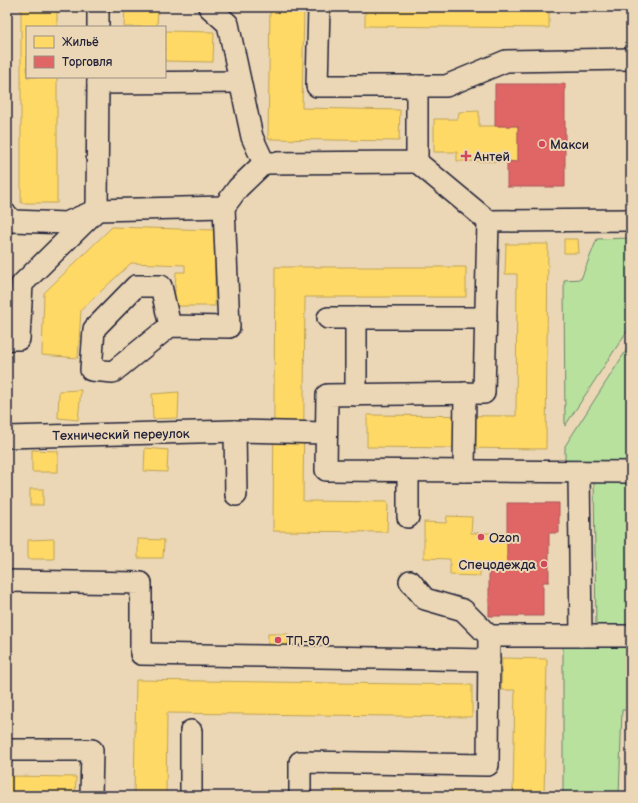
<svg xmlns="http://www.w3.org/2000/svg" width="638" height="803" font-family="'Balsamiq Sans',sans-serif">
<rect width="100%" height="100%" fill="#ebd7b5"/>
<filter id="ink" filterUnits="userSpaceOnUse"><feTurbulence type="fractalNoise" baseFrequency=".025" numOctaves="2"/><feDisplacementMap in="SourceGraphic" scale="8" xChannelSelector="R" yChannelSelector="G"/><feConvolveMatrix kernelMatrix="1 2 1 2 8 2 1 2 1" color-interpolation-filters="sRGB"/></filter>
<g filter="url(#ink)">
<g fill="#b7e19d" stroke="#6c826c">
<polygon points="631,238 631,325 565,426 564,280 581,279 597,239"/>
<polygon points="631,343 631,464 565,464 565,446"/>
<polygon points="631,481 631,629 596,629 594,482"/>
<polygon points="631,646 631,710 622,710 619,796 563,796 563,647"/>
</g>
<g fill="#ffd966" stroke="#bda259">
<polygon points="21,7 57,7 57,27 27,27 27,77 57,77 57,203 21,203"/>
<polygon points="125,7 158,7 157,27 124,27"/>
<polygon points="270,7 304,7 302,108 400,110 399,141 268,139"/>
<polygon points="365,7 549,7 549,28 365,26"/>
<polygon points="165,31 214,32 213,62 165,61"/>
<polygon points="479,111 479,126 518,126 518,162 457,161 457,152 434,152 434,119 458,119 459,112"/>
<polygon points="112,227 215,230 215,306 174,306 176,272 185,272 185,265 131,263 81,310 78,358 42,355 44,293"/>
<polygon points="564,239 578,239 579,253 564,253"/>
<polygon points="506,244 548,244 546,449 367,447 367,415 516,416 517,274 505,274"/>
<polygon points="275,267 466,267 466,297 305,297 303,501 388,502 387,532 273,531"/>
<polygon points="81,390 78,420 58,418 59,391"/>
<polygon points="179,392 178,418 153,419 152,394"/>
<polygon points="145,448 168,450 167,472 144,471"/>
<polygon points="32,450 58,451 58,472 32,472"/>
<rect x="30" y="489" width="13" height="16"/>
<polygon points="447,516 472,517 471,533 507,533 507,569 480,569 480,576 450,575 450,559 424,558 424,522 446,523"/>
<polygon points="54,539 54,559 28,559 28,540"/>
<polygon points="138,539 164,540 163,558 138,558"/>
<rect x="268" y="634" width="20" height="12"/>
<polygon points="502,658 547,659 544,796 334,796 334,790 513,793 515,690 501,690"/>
<polygon points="136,680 472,685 472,717 167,713 166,796 134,796"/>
<polygon points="7,776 76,777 75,796 7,796"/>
</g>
<g fill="#e06666" stroke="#a75259">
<polygon points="495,84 565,84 565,187 507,187 507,161 518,162 518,126 495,126"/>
<polygon points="507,503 559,503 559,533 549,533 549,582 543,582 543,616 489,616 489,569 507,569"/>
</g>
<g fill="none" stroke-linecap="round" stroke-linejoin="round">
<g stroke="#22223b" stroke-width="24">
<g id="minor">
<polyline points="209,7 228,24 252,137 264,163"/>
<polyline points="319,7 317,86 446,86 506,61 631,59"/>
<polyline points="98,27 98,7"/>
<polyline points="98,83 240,82"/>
<polyline points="417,162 488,221 631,220"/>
<polyline points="7,215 13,221 66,223 97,210 224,207"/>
<polyline points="488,221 484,393 327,395 326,470 631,472"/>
<polyline points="328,318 486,318"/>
<polyline points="170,326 161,286 136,286 94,329 91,370 113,372 170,326 229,327 224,207 238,188 264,163 417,162 417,86"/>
<polyline points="7,339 19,339 22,284 97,210 98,77"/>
<polyline points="356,395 356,318"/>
<polyline points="235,431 236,495"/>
<polyline points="7,437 235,431 326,433"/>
<polyline points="464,471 465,393"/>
<polyline points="579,472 581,636"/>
<polyline points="408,517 408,471"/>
<polyline points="7,581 141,583 141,654 489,660"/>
<polyline points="410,581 425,599 463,610 489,636"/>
<polyline points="7,750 92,750 91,796"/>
<polyline points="191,796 191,731"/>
<polyline points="300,796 300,762 488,765 489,636 631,636"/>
</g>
</g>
<use href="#minor" stroke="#ebd7b5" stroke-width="21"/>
</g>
</g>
<g fill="#d1495b" stroke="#ebd7b5" stroke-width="1.5">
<circle cx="542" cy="144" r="4"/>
<path d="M464 150h4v4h4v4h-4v4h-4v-4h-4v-4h4z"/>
<circle cx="481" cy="537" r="4"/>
<circle cx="544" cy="564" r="4"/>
<circle cx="278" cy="640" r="4"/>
</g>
<g text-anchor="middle" stroke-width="4" stroke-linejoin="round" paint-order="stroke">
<g font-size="13" fill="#22223b" stroke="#ebd7b5" text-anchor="start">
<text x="550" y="149">Макси</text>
<text x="474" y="161">Антей</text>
<text x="489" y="542">Ozon</text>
<text x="536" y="569" text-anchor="end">Спецодежда</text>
<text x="286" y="645">ТП-570</text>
</g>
<g font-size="13" fill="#22223b" stroke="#ebd7b5">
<text transform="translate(121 434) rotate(-1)" y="5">Технический переулок</text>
</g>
</g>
<rect width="638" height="803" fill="none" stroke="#ebd7b5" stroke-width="24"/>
<rect x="12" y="12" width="614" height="779" fill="none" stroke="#22223b" stroke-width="1.5" filter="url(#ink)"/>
<rect x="26" y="26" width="140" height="52" fill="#ebd7b5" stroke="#9b8f84"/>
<rect x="34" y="36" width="20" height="12" fill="#ffd966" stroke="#9b8f84"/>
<text x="62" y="46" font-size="12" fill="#22223b">Жильё</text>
<rect x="34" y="56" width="20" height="12" fill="#e06666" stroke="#9b8f84"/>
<text x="62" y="66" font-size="12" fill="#22223b">Торговля</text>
</svg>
